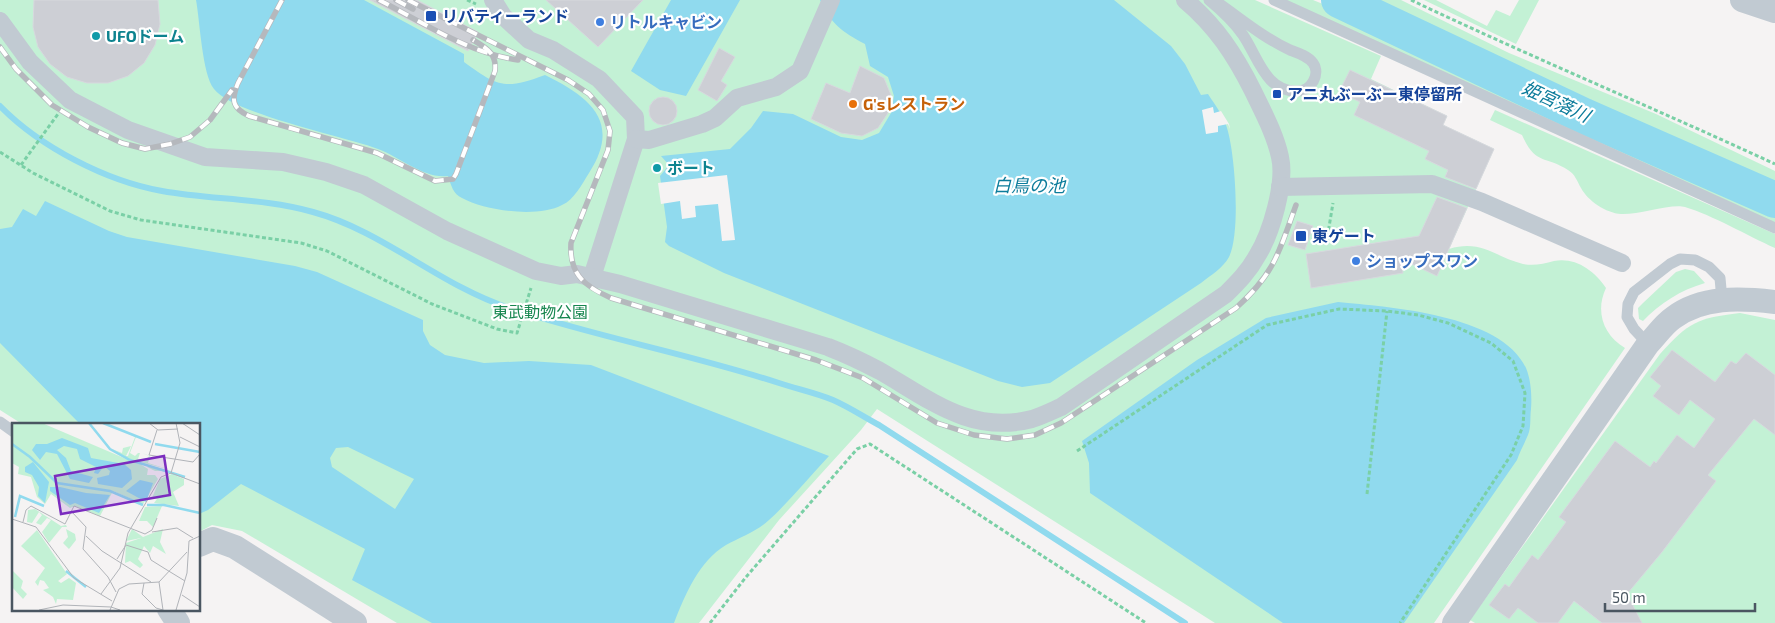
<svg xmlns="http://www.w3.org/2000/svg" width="1775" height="623" font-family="'Exo 2','Noto Sans JP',sans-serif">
<rect width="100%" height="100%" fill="#f5f3f3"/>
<g fill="#c3f1d5">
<path d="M0 0H1255L1381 56 1371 79 1447 116 1443 125 1494 149 1449 249C1481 239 1495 257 1523 264 1534 266 1543 264 1554 261 1575 257 1594 270 1606 288 1595 311 1603 335 1625 348L1434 623H1215L877 409 861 430 779 520 699 623H397L242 531 212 525 199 532V424H22L0 410Z"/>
<polygon points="1285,0 1313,0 1350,15 1428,57 1775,208 1775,223"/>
<polygon points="1365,0 1401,0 1509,53 1656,114 1775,171 1775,186"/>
<polygon points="1424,0 1436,0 1487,26 1496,10 1510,16 1519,0 1539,0 1516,44"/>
<path d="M1495 110 1775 234V248C1748 236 1712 215 1685 207 1672 203 1638 215 1621 214 1606 213 1588 201 1581 188 1577 181 1575 174 1568 170 1545 155 1536 166 1522 135L1490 120Z"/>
<path d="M1685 269 1694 271 1705 283C1681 290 1660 303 1643 321L1639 319 1638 308 1643 303 1676 272Z"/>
<path d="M1740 313 1775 320V623H1475L1470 620 1660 354C1689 322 1697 318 1740 313Z"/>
</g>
<g fill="#90daee" fill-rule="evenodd">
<path d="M196 0H364L464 54V62C498 87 505 90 545 75 590 97 622 122 589 173 582 184 574 200 562 205 538 218 486 211 462 198 453 194 451 185 448 176 424 179 400 157 378 149 343 136 233 114 214 89 202 74 200 21 196 0Z"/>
<polygon points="671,0 740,0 686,96 660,90 631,71"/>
<path d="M820 0H1114L1171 46 1185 64 1201 95 1208 94C1215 105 1224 116 1227 128 1235 153 1241 233 1229 257 1223 268 1211 275 1201 283L1050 383 1022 387 998 381 724 273 669 246 665 242 667 227 660 176 669 165 661 156 730 149 751 128 763 111 793 114 841 137 862 140 879 133 891 113 894 96 888 77 870 66 865 44C841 31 832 25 820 0Z"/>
<path d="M45 201 109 231 127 237 295 266 317 272 423 320V331L430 345 445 355 484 363 529 361 591 365 829 456C809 477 790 501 769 520 756 532 740 537 726 545 699 561 685 595 674 623H432L352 580 365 549 241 484 208 510 199 514V424H80L0 343V229L12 227 23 209 36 216ZM348 447 414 479 395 509 332 467 330 458 336 448Z"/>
<path d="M1338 302C1388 307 1501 314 1526 368 1531 380 1532 396 1531 409 1530 416 1531 425 1529 432 1526 441 1520 451 1517 460L1404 623H1283L1090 493 1089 463 1082 441 1197 360 1266 318Z"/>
</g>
<g fill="#f5f3f3">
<polygon points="1213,107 1214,113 1221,111 1229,124 1230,129 1228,124 1218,126 1218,132 1206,134 1202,110"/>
<polygon points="727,175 735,240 722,241 718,204 695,206 696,217 682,219 680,201 661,204 658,183"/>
</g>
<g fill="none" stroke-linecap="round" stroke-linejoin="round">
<path stroke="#90daee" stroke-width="6" d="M0 106C40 147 106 181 162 191 212 200 263 198 313 212 383 231 439 285 509 308 597 337 690 354 779 383 797 389 816 393 833 400 849 407 864 417 879 425L1185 623"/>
<polyline stroke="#90daee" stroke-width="36" points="1339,0 1584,116 1775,200"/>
</g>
<g fill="#cdcfd5" stroke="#d7d9de">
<polygon points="34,0 158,0 160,24 155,45 144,63 128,76 108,83 87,83 67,77 50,64 38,47 33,27"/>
<polygon points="370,0 417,0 478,32 468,51"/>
<polygon points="546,0 643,0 598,47"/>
<polygon points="719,48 735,57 721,81 727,85 717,101 698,90"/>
<polygon points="860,66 884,78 891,95 888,113 878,128 862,136 841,133 811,119 826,83 850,93"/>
<polygon points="1350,70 1447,116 1443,125 1494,149 1476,189 1445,177 1448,170 1425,159 1429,151 1354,115 1360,102 1339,92"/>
<circle cx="663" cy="111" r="14"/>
<polygon points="1437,197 1467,208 1437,276 1401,259 1403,273 1311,288 1306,254 1419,236"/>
<polygon points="1297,221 1313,226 1305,250 1288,245"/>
<polygon points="1672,350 1715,382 1731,361 1736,364 1746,353 1775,375 1775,435 1754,419 1708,475 1716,481 1662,552 1627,594 1642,623 1602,623 1574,601 1558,623 1538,623 1518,608 1509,619 1489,605 1505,584 1509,587 1532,555 1538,560 1566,522 1559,517 1615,441 1650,467 1654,461 1656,463 1677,435 1694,448 1715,419 1690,400 1679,415 1653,396 1661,386 1650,377"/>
</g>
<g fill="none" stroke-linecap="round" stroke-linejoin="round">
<g stroke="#7ad0a6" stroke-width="3" stroke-dasharray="4 2.5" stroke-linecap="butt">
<polyline points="467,0 476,4"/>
<path d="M1411 0C1531 57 1654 108 1775 164"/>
<polyline points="0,152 33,173 110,211 141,220 301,243 327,251 432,304 497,329 517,333 531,288"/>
<polyline points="21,165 58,114"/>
<polyline points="1317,241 1327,239 1333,203"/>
<polyline points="1077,451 1267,325 1339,309 1387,311 1418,315 1448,323 1491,343 1513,361 1525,393 1523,426 1511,455 1400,623"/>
<polyline points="1367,494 1387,311"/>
<polyline points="710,623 746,577 857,449 870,444 1146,623"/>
</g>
<g stroke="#c1cad2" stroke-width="11">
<path d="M1209 0C1221 10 1234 22 1243 35 1258 57 1266 93 1298 91 1311 91 1321 74 1313 63 1308 56 1298 53 1290 50 1262 37 1239 17 1214 0"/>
<polyline points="1274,0 1775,228"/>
<polyline points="1648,344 1634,329 1627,317 1628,304 1634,292 1670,264 1680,259 1695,260 1709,267 1720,278 1722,300"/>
<polyline points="0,422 14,432"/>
</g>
<g stroke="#c1cad2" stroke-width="18">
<polyline points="493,0 503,16 529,40 553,50 599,79 635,117 636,139 592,277"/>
<path d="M0 21 30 62 70 100 128 130 205 157 283 162 326 172 364 185 447 231 536 271 561 276 577 274 620 284 828 347C846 354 863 362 880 371 929 399 971 435 1032 419 1042 416 1052 411 1061 407L1226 294C1238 282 1249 271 1257 256 1271 234 1286 183 1280 157 1275 134 1263 112 1253 91 1235 55 1216 26 1185 0"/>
<polyline points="636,139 649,140 702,124 715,118 737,98 776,87 800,71 831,0"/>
<polyline points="1280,187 1432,184 1482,202 1622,263"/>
</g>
<g stroke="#c1cad2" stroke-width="24">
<polyline points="1742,0 1775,11"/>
<polyline points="199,545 213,539 235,547 355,623"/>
<polyline points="169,609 178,623"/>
<path d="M1454 623 1648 344C1656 336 1663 325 1673 318 1702 296 1740 298 1775 302"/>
</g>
<g stroke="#b5b8bd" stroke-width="5.5">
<g id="rail">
<path d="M282 0 238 83C231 100 232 108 249 116L377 153 435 181 453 179 456 174 495 71C497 54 487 48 473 40"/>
<path d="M379 0C424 23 468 53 518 60"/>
<polyline points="396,0 413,9"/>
<path d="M408 0 568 80 589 94 603 110 610 131 608 150 571 243C569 274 584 286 611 298L816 360 863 378 937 423 974 435 1007 439 1035 435 1061 423 1236 308C1275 273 1279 252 1296 205"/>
<polyline points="0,47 16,69 52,105 88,127 122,143 145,149 170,144 190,137 210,120 232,90"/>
</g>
</g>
<use href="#rail" stroke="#fff" stroke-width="4" stroke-dasharray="11" stroke-linecap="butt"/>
</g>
<g fill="#1a4fb4" stroke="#fff" stroke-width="2">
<rect x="425" y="10" width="12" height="12" rx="2.5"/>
<rect x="1272" y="89" width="10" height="10" rx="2.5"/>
<rect x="1295" y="230" width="12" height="12" rx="2.5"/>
</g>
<g fill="#3f7fe0" stroke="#fff" stroke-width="2">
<circle cx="600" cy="22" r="5"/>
<circle cx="1356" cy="261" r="5"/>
</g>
<g fill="#0f9aa8" stroke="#fff" stroke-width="2">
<circle cx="96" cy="36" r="5"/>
<circle cx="657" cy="168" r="5"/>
</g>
<circle fill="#e8710a" stroke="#fff" stroke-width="2" cx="853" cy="104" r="5"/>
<g text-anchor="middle" stroke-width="4.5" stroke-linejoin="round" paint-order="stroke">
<g font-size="16" font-weight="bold" fill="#164399" stroke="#fff" text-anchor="start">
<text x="442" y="22">リバティーランド</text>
<text x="1287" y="100">アニ丸ぶーぶー東停留所</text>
<text x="1312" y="242">東ゲート</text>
</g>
<g font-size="16" font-weight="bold" fill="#366cbe" stroke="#fff" text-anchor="start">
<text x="610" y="28">リトルキャビン</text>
<text x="1366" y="267">ショップスワン</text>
</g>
<g font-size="16" font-weight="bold" fill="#0d838f" stroke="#fff" text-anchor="start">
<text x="106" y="42">UFOドーム</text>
<text x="667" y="174">ボート</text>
</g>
<g font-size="16" font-weight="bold" fill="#c56008" stroke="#fff" text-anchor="start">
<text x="863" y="110">G'sレストラン</text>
</g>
<g font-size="16" fill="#17864f" stroke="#fff">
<text x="540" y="318">東武動物公園</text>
</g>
<g font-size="18" font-style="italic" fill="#0c7c9b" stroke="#fff">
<text transform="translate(1556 102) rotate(25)" y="6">姫宮落川</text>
<text x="1029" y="192">白鳥の池</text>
</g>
</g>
<g transform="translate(12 423)">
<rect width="188" height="188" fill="#f5f3f3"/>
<path d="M0 0H30L119 38 159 48H143L135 44H142L128 41 136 46 135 52H143L146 56 131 81 101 68 88 93 63 83 58 85 39 71 33 81 25 74 19 54 6 51 7 44 0 40ZM109 7 140 19 124 14 118 30 123 33 126 30H128L126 36 134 38 137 33 130 30 138 33 136 40 159 47 117 36 100 26 110 30 111 25 119 23 114 33H116L123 14ZM160 51 172 56V62L161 69 167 83 142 80 145 76 140 75 148 56ZM150 83 141 104 135 98H127L133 84ZM23 86 49 103 54 102 55 104H50L37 120 30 109 39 97 35 95 29 102 24 100 30 92 27 89 20 100 15 99 16 87ZM54 106 63 111 64 117 57 126 51 120 56 114ZM120 106 131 114 151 106 148 119 154 131 141 123 138 130 132 123 126 136 131 142 128 145 118 138 113 140 114 120 129 115 114 118ZM25 107 55 151 46 158 49 160 57 155 64 160 61 177 45 176 44 181 41 174 31 167 37 165 32 158 28 157 26 163 23 159 33 145 9 123ZM0 147 11 158 9 165 15 171 11 176 0 164Z" fill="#c3f1d5"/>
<path d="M50 15 76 25 79 35 112 41 119 47 120 56 110 65 86 61 85 55 97 52 98 48 92 43 86 51 82 50 84 44 68 36 65 26 52 23 45 27 54 35 59 48 81 54 77 60 58 56 45 31 34 29 28 37 20 27 24 21H35ZM21 39 37 59 33 80 26 73 27 64 20 52 13 49V44ZM128 57 141 60 134 79 114 68ZM48 64 74 70 98 72 87 90 63 80 58 82 38 68V64Z" fill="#90daee"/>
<path fill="none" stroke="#90daee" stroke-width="2.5" d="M77 0 98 26 118 37 173 54M91 0 139 19M0 21 18 34 45 60 98 68 131 82M143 21 188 29M135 82H152L188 90M3 94 8 73 32 83M54 148 74 164"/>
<path fill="none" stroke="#b1b4b9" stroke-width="1" d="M137 0 146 7 166 6M170 0 188 12M145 7 137 32 181 39 188 31M168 14 188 24M159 50 188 61M59 88 74 104 71 126 96 154 104 169M0 96 24 104 62 155 100 178M11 99 14 87 19 83 53 101 62 83 133 111 140 107 145 95M140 109 165 105 181 115M74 113 90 128 139 159M105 136 114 122 136 129 139 137 155 147M155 147 173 158M147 159 151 187M132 160 130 171 144 185 151 187M89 171 108 145 116 110 149 54 159 50 168 20 164 0M170 172 188 184M27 187 51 182 99 184 108 187M98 187 107 166 117 161 147 159 175 129M164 187 175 150 177 118 188 113"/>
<path fill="#7b2cbf" fill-opacity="0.15" stroke="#7b2cbf" stroke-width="2.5" d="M152 33 158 72 49 91 43 53Z"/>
<rect width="188" height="188" fill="none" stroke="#4a5661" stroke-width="2.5"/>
</g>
<path d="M1605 603v8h150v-8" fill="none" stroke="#4a5661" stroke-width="2.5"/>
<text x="1612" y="603" font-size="15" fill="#4a5661" stroke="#ffffff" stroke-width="4" paint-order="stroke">50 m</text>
</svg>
